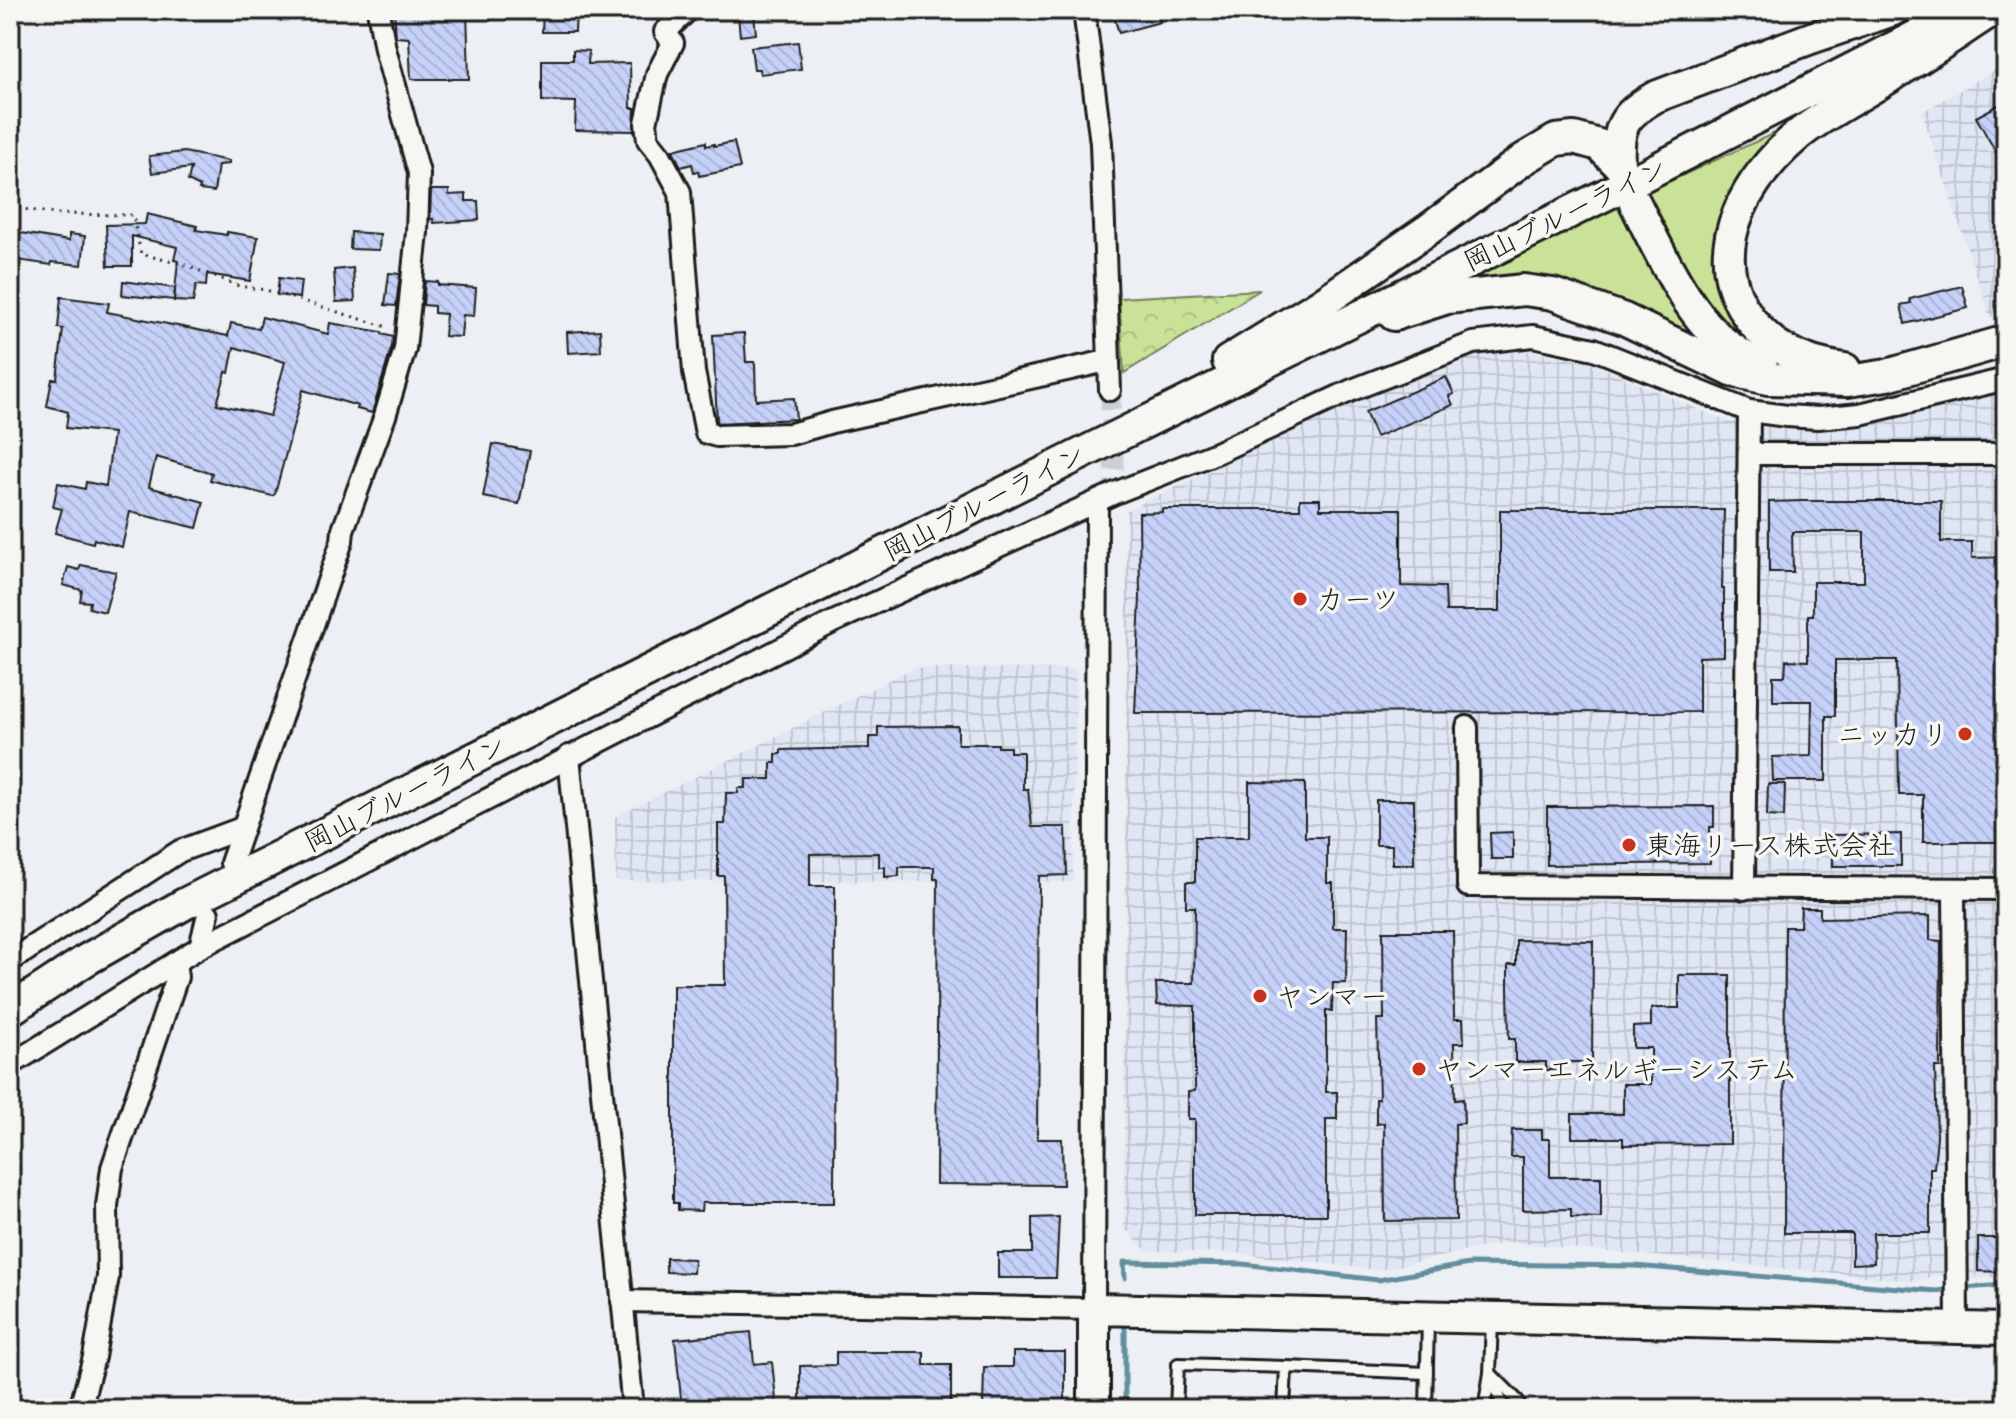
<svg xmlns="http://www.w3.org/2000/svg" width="2016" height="1419" font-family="Sriracha,'Klee One',sans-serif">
<defs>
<pattern id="industrial-grid" width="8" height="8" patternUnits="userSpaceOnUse" patternTransform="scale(2)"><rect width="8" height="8" fill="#e0e6f4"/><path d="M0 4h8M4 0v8" fill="none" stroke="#c0c5d1"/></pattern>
<pattern id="park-crowns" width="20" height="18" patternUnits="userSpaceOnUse" patternTransform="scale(2)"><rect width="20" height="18" fill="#c9e298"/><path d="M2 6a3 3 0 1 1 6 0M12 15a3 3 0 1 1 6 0" fill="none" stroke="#acc182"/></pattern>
<pattern id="building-back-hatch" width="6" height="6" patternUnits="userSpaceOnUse" patternTransform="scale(2)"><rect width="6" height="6" fill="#c5d1f8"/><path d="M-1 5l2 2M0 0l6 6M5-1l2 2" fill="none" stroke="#a9b3d4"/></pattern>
</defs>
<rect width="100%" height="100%" fill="#eceff3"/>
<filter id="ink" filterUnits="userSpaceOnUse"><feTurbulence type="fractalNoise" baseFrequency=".0125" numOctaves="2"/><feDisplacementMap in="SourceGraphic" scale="16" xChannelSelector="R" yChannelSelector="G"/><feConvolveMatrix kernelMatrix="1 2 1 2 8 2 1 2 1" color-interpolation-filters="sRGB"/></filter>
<g filter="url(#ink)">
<g fill="url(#industrial-grid)">
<polygon points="2006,64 2006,313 1990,317 1922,112"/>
<polygon points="1532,351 1591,363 1723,420 1760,427 1837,430 2006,391 2006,1276 1967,1279 1939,1275 1916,1281 1508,1242 1379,1270 1234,1253 1147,1251 1124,1228 1127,510 1361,400 1473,356"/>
<polygon points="913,668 1076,669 1073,882 616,881 615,817"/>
</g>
<g fill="#c9e298" stroke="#727f5a" stroke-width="2">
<polygon points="1794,124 1724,220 1766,359 1705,308 1644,193"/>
<polygon points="1624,203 1710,348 1470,286 1466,281"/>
</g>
<polygon fill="url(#park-crowns)" stroke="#727f5a" stroke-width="2" points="1260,290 1124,373 1119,298"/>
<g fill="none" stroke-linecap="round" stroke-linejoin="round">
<g stroke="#638e9e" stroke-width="5">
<polyline points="1125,1278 1124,1262 1243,1264 1378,1280 1469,1264 1635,1266 1936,1291 1953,1289"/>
<polyline points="1963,1288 2006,1285"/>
<polyline points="1125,1318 1125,1409"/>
</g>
</g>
<g fill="url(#building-back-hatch)" stroke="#1c1c1c" stroke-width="2" fill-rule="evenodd">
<polygon points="394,10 467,10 469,79 411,79 409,38 396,37"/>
<polygon points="543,10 576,10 575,32 542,32"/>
<polygon points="1112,10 1157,10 1160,22 1119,33"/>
<polygon points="754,14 756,34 740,36 738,15"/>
<polygon points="798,42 801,69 760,74 759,69 754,69 751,47"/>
<polygon points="573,50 589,51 588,64 630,63 631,108 635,108 634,131 575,130 576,102 542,101 542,60 573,60"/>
<polygon points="2006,101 2006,170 1976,117"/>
<polygon points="706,142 706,146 714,144 714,146 734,142 740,168 699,176 698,171 694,172 692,164 681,167 673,150"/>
<polygon points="184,152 229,161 229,164 218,165 214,192 199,190 200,187 188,181 191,168 152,173 149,156"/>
<polygon points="431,190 449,190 449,195 466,194 466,201 478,201 479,220 434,223 433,219 430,219"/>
<polygon points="147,214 197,226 196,230 227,235 227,232 258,237 250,281 207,274 206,286 196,285 193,302 174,301 178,261 174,260 177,247 132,236 132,266 108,266 106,225 145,224"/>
<polygon points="15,232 69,241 69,234 85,236 82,265 52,262 51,265 10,259 10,245 13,245"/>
<polygon points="351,232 380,234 379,250 350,249"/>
<polygon points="353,268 355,301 336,302 334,270"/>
<polygon points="389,273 400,274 396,306 385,305"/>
<polygon points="279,278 301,281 299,298 277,295"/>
<polygon points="123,281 175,288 174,300 122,295"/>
<polygon points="425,281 438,282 438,285 476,288 474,316 463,315 461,337 444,336 446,314 434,313 434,306 423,305"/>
<polygon points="1962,286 1968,308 1905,324 1901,305 1911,303 1910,299"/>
<path d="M61 297 109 303 107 312 228 336 231 323 259 329 262 317 328 334 330 323 382 332V334L393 337 392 346 372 413 357 409 358 406 303 390 275 494 272 496 210 480 212 473 156 457 149 487 204 502 197 528 130 512 122 547 94 539 93 543 55 533 62 509 53 507 58 483 85 489 86 482 106 486 113 433 66 428 68 412 47 406 52 379H57L63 329 58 328ZM234 347 285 362 270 416 217 404 226 372 229 373Z"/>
<polygon points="600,330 601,351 568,353 567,332"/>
<polygon points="744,333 746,362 754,362 755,365 756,400 794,398 796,419 717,423 713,335"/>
<polygon points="1446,377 1454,394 1449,396 1453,405 1376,437 1365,412"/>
<polygon points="493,444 530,451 519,504 483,497"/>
<polygon points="1300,499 1320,499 1320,509 1401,509 1401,586 1445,587 1446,611 1500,611 1500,510 1724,510 1722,589 1724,589 1724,656 1699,657 1699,712 1135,713 1140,597 1139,513 1162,512 1162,509 1300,509"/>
<polygon points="1801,501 1941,501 1941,542 1972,542 1972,558 2005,557 2006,842 1923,842 1923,795 1899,795 1897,660 1835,660 1835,716 1826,716 1826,781 1773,781 1772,757 1811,756 1812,701 1773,701 1773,676 1785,676 1786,660 1808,661 1808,615 1813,615 1813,582 1864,582 1864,532 1792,532 1793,572 1769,572 1769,502"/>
<polygon points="81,565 116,572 105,612 89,608 90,602 80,601 82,590 63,585 68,567 79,570"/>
<polygon points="958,726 958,744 998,744 998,747 1010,747 1010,752 1023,752 1023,789 1028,789 1032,827 1066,827 1067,875 1039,876 1037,1139 1062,1139 1063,1185 936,1184 938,879 934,879 934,867 899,867 899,876 885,877 885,867 879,867 879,853 810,854 810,886 835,886 834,1203 702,1203 701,1211 678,1210 678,1203 673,1203 673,985 725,985 724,876 718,876 718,824 725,824 726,793 738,793 738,788 746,788 746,779 771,779 771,763 776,763 776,754 781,754 781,750 869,748 869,737 878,737 878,727"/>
<polygon points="1249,782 1305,783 1305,837 1327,837 1327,883 1333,883 1333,928 1347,928 1346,983 1333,983 1332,1011 1326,1010 1326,1092 1337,1092 1337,1119 1326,1119 1326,1215 1195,1215 1195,1119 1188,1119 1188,1092 1195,1091 1195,1006 1157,1005 1156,983 1194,983 1195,907 1186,907 1186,882 1195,882 1195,837 1249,837"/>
<polygon points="1768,784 1785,784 1784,817 1767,816"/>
<polygon points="1376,800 1414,800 1414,864 1392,864 1392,845 1376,845"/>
<polygon points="1714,806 1714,827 1710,827 1710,863 1547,865 1547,807"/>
<polygon points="1513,832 1513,859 1491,859 1490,833"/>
<polygon points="1901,834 1901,866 1833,866 1833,835"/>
<polygon points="1801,908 1820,908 1820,918 1930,916 1930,940 1941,941 1940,1067 1935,1067 1937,1136 1934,1168 1930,1168 1930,1233 1873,1233 1874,1263 1852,1264 1852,1233 1784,1233 1785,927 1800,927"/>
<polygon points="1383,931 1453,931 1454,1019 1463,1019 1464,1043 1454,1043 1455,1100 1463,1099 1464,1123 1455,1124 1456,1220 1385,1221 1384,1123 1376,1124 1376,1099 1379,1099 1377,1019 1384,1019"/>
<polygon points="1516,940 1593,941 1592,1062 1563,1062 1563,1070 1546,1070 1546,1062 1515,1062 1515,1039 1509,1039 1508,989 1508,965 1516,965"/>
<polygon points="1679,975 1730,975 1730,1144 1623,1145 1623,1138 1572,1138 1572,1114 1623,1114 1623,1084 1651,1084 1651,1048 1633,1048 1633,1027 1651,1026 1651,1008 1679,1008"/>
<polygon points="1512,1130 1542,1130 1542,1139 1550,1139 1550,1177 1601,1177 1601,1218 1571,1217 1571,1209 1523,1210 1523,1157 1511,1157"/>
<polygon points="1059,1217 1056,1278 998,1278 998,1253 1032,1253 1032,1218"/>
<polygon points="1978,1238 2006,1238 2006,1272 1978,1271"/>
<polygon points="666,1258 694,1259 693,1273 666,1272"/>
<polygon points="751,1332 754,1364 772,1362 777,1409 682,1409 675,1339"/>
<polygon points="836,1352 924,1352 924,1365 951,1365 951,1409 800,1409 800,1366 836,1365"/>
<polygon points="1013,1352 1065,1352 1065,1409 983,1409 984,1367 1013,1367"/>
</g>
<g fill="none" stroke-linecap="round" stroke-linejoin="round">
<polyline stroke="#cdcfd3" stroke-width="20" stroke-dasharray="20 10" stroke-linecap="butt" points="1110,390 1115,493"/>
<g stroke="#1c1c1c" stroke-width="16">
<g id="lane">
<polyline points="1286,1367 1427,1373"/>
<polyline points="1490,1373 1518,1401 1518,1409"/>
<polyline points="1492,1379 1501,1401 1501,1409"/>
<polyline points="1176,1409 1178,1364 1286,1367 1284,1409"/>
<polyline points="1426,1409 1428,1319"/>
<polyline points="1484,1409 1490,1373 1492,1321"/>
</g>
</g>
<g stroke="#1c1c1c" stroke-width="26">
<g id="street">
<polyline points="688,10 665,32 673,43 657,74 646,123 648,140 660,155 680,192 694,372 706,433 717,436 791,434 832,422 1107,361"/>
<polyline points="1084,10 1101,143 1110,390"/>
<polyline points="1749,454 2006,454"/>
<polyline points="1467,727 1468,886 2006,889"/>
<polyline points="569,756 633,1409"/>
<polyline points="231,863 342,541 343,530 385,416 405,349 417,232 419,173 385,49 378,10"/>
<polyline points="1744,889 1749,411"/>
<polyline points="1954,890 1957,1328"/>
<polyline points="200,947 208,914"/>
<polyline points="10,961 180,851 242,828"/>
<polyline points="10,1065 200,947 831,623 1115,493 1216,453 1352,390 1473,343 1533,336 1594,349 1749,411 1787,416 1818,418 1860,414 2006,379"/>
<polyline points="622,1301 1094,1309 1097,503"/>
<polyline points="80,1409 94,1357 108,1277 107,1206 112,1168 177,977 175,963"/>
</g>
</g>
<g stroke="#1c1c1c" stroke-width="36">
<g id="secondary">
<path d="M1619 165C1617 127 1622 116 1655 97L1811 38 1893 10"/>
<path d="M1635 203C1657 247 1684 307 1721 340 1733 351 1748 359 1762 367"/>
<polyline points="1394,315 1447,298 1524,290 1553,294 1624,319 1732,371 1768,379 1848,381 1887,375 2006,341"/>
<polyline points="1228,361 1322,303 1429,229 1524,159 1556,140 1574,138 1599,145 1619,165"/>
<path d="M1845 369C1800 363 1764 346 1741 305 1707 242 1750 176 1798 135 1822 115 1864 94 1891 76 1926 55 1959 32 1993 10"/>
<polyline points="10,1010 86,960 186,903 1077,456 1623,186 1967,10"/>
<polyline points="1094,1409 1094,1309 2006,1329"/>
</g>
</g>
<polyline stroke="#1c1c1c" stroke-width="3" stroke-dasharray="2 6" stroke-linecap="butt" points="10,207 56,214 133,215 141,254 185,265 239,286 266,290 387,327"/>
<use href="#lane" stroke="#f6f6f2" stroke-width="10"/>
<use href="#street" stroke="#f6f6f2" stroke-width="20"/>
<use href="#secondary" stroke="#f6f6f2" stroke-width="30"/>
</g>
</g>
<g fill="#c8321e" stroke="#f6f6f2" stroke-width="3">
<circle cx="1300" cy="599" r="8"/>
<circle cx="1965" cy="734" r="8"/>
<circle cx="1629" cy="845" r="8"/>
<circle cx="1260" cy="996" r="8"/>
<circle cx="1419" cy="1069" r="8"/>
</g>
<g text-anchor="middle" stroke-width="7" stroke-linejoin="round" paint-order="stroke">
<g font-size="28" fill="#1c1c1c" stroke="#f6f6f2">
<text transform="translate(1565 214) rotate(-26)" y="10">岡山ブルーライン</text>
<text transform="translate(984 502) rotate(-27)" y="10">岡山ブルーライン</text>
<text transform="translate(405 793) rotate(-27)" y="10">岡山ブルーライン</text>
</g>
<g font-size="28" fill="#1c1c1c" stroke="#f6f6f2" text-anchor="start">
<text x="1316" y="609">カーツ</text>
<text x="1949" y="744" text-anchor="end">ニッカリ</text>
<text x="1645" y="855">東海リース株式会社</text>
<text x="1276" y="1006">ヤンマー</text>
<text x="1435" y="1079">ヤンマーエネルギーシステム</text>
</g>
</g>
<rect width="2016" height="1419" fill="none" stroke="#f6f6f2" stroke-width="40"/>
<rect x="20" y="20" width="1976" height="1379" fill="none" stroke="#1c1c1c" stroke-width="3" filter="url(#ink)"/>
</svg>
